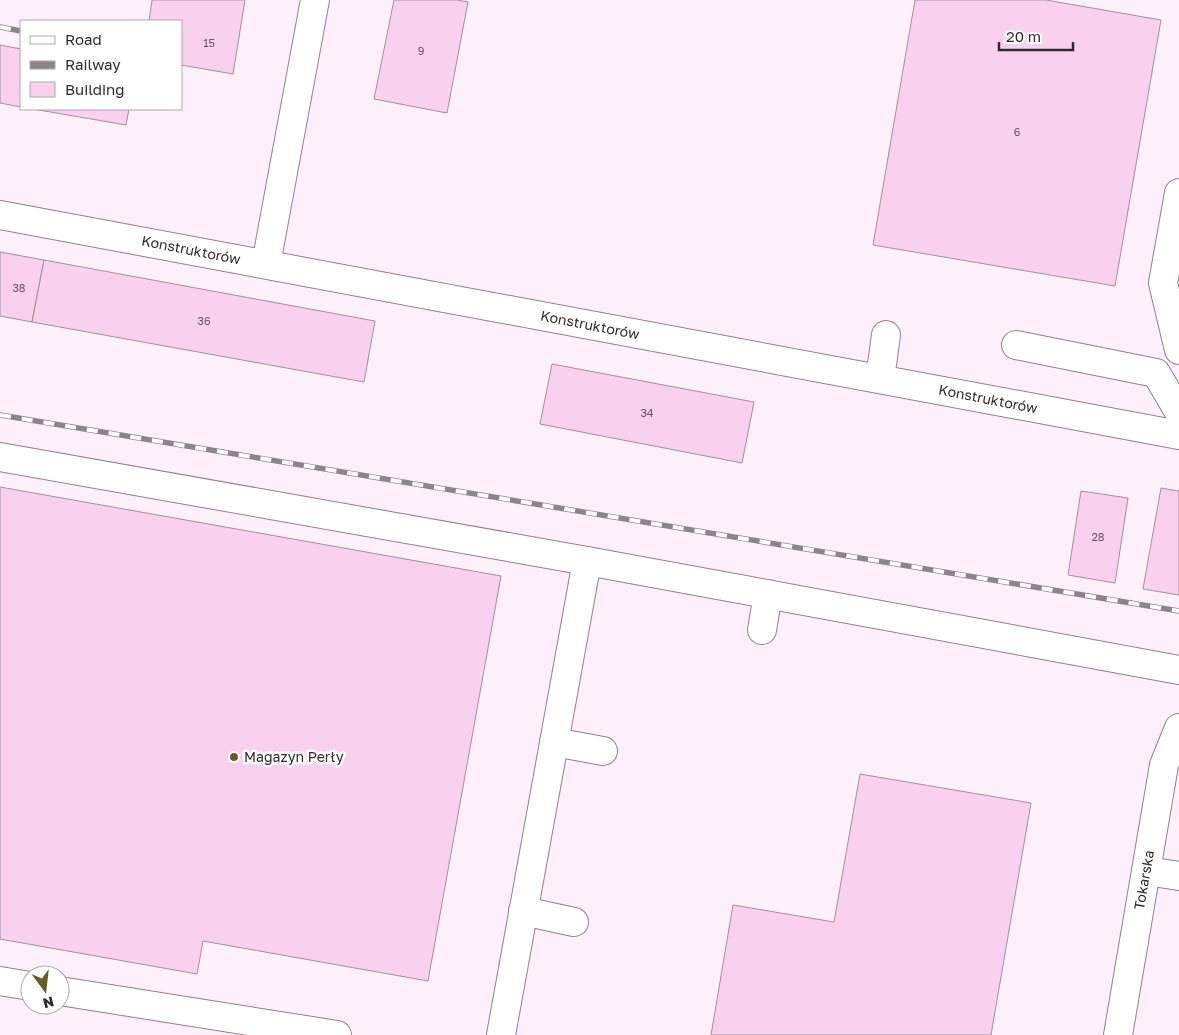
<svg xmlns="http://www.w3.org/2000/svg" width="1179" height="1035" font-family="'Golos Text',sans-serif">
<rect width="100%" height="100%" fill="#fef0fa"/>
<g fill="#f9d0ed" stroke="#a48e9d">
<polygon points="152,0 245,0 233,74 181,65 181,21 149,21"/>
<polygon points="394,0 457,0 468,2 447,113 374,99"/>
<polygon points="915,0 1046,0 1161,20 1115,286 873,245"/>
<polygon points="0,45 21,49 21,107 0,103"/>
<polygon points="33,109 129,109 126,125"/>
<polygon points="0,252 44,260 32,322 0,316"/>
<polygon points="44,260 375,321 364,382 32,322"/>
<polygon points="552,364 754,402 742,463 540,424"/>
<polygon points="0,487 501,576 428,981 203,941 197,974 0,939"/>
<polygon points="1161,488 1179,491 1179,595 1143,589"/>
<polygon points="1081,491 1128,498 1115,583 1068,575"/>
<polygon points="860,774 1031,803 991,1035 711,1035 733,905 834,922"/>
</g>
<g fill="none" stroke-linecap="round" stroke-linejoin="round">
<g stroke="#947e8d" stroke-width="30">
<g id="minor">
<polyline points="1179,193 1163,283 1179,350"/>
<polyline points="0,215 1179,435"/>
<polyline points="266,264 315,0"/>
<polyline points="1016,345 1156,373 1179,412"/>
<polyline points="880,379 886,335"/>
<polyline points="0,457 587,561"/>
<polyline points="762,630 768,594"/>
<polyline points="554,742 603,751"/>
<polyline points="1146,871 1179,876"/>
<polyline points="523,911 574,922"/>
<polyline points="0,981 30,986"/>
<polyline points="60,991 337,1035"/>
<polyline points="501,1035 587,561 1179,670"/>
<polyline points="1118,1035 1164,765 1179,728"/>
</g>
</g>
<use href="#minor" stroke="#fff" stroke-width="28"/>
<g stroke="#8f838b" stroke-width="5.5">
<g id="rail">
<polyline points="0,27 21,31"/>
<polyline points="0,415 1179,611"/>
</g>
</g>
<use href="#rail" stroke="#fff" stroke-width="4" stroke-dasharray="11" stroke-linecap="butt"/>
</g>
<circle fill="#675c28" stroke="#fff" stroke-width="2" cx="234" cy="757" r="5"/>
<g text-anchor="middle" stroke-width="5" stroke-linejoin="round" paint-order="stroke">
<g font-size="11" fill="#64535e">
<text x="209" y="47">15</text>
<text x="421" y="55">9</text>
<text x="1017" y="136">6</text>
<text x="19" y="292">38</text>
<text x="204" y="325">36</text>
<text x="647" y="417">34</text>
<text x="1098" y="541">28</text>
</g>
<g font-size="14" fill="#32292f" stroke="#fff">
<text transform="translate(191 250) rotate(11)" y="5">Konstruktorów</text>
<text transform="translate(590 325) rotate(11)" y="5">Konstruktorów</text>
<text transform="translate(988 399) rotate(11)" y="5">Konstruktorów</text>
<text transform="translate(1144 880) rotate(-80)" y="5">Tokarska</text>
</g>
<g font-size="14" fill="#32292f" stroke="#fff" text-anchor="start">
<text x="244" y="762">Magazyn Perły</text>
</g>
</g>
<rect x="20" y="20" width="162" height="90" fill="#ffffff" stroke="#ada9ac"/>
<rect x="30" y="36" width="25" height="8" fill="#ffffff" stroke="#ada9ac"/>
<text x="65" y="45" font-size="15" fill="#32292f">Road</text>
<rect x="30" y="61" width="25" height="8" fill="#8f838b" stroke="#ada9ac"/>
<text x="65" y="70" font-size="15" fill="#32292f">Railway</text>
<rect x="30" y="82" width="25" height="15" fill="#f9d0ed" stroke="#ada9ac"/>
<text x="65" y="95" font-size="15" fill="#32292f">Building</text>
<g transform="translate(45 990) rotate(165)"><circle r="24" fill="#ffffff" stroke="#ada9ac"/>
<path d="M0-4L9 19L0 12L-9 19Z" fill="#675c28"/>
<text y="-8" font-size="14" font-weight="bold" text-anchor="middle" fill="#32292f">N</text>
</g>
<path d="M999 42v8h74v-8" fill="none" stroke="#32292f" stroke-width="2.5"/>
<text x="1006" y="42" font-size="15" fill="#32292f" stroke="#ffffff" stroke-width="4" paint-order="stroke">20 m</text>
</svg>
